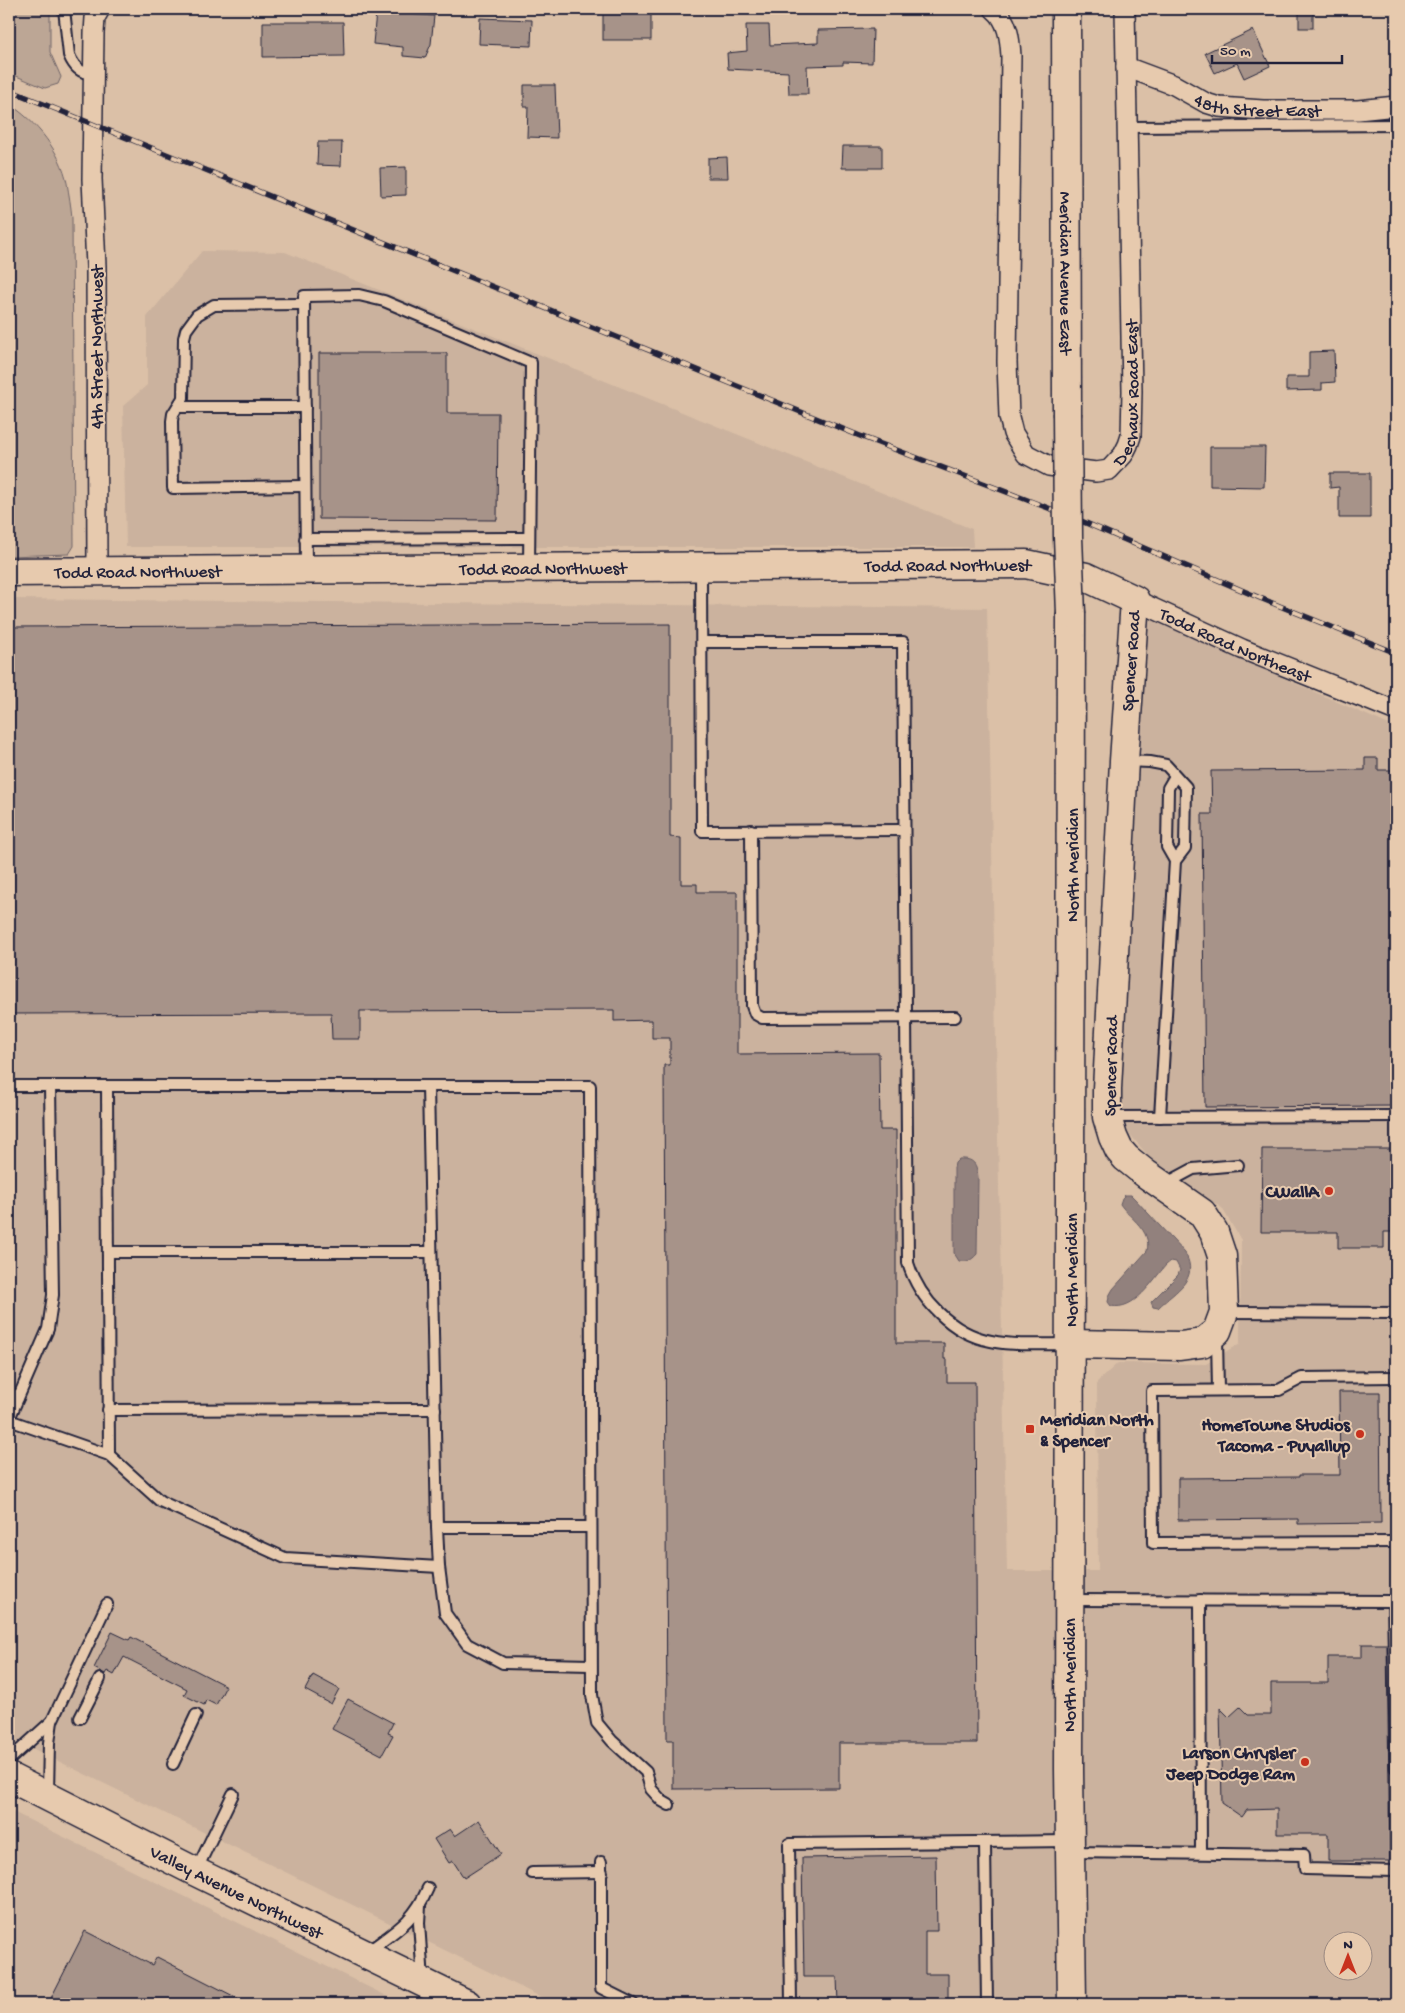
<svg xmlns="http://www.w3.org/2000/svg" width="1405" height="2013" font-family="'Gochi Hand',sans-serif">
<rect width="100%" height="100%" fill="#dbc0a7"/>
<filter id="ink" filterUnits="userSpaceOnUse"><feTurbulence type="fractalNoise" baseFrequency=".02" numOctaves="2"/><feDisplacementMap in="SourceGraphic" scale="10" xChannelSelector="R" yChannelSelector="G"/><feConvolveMatrix kernelMatrix="1 2 1 2 8 2 1 2 1" color-interpolation-filters="sRGB"/></filter>
<g filter="url(#ink)">
<g fill="#cbb29e" fill-rule="evenodd">
<polygon points="202,251 285,252 972,529 973,547 126,547 123,406 147,385 147,317"/>
<path d="M9 599 987 608 1007 1571H1098L1097 1382 1118 1363 1206 1364 1240 1343 1241 1240 1222 1208 1151 1159 1128 1132 1120 1106 1143 616 1396 728V2004H555L9 1737ZM1332 1940H1362V1970H1332Z"/>
<polygon points="9,1810 403,2004 9,2004"/>
</g>
<g fill="#bca695" stroke="#6f6468">
<polygon points="9,9 50,9 50,52 61,77 58,84 45,88 9,73"/>
<path d="M9 104C36 121 61 152 67 183 69 195 71 206 72 218L74 546 69 554 9 556Z"/>
</g>
<g fill="#92817d" stroke="#655b63">
<path d="M959 1159C974 1158 977 1164 978 1178L977 1254C971 1261 967 1262 959 1261L954 1253V1168L955 1163Z"/>
<path d="M1125 1195H1131L1135 1199 1185 1253C1200 1280 1176 1290 1158 1308L1153 1307 1151 1302 1178 1275 1180 1270 1176 1262 1171 1261 1166 1265C1152 1281 1135 1311 1111 1306L1108 1302 1109 1296 1113 1289 1147 1251C1152 1230 1130 1219 1120 1204L1122 1198Z"/>
</g>
<g fill="#a79389" stroke="#22223b">
<rect x="1299" y="9" width="14" height="19"/>
<polygon points="376,12 434,16 431,44 425,58 403,56 403,47 373,44"/>
<rect x="603" y="12" width="48" height="28"/>
<polygon points="480,18 532,20 531,46 479,44"/>
<polygon points="263,22 343,22 344,56 263,57"/>
<polygon points="746,25 769,25 770,45 818,43 818,30 873,29 872,63 843,62 843,65 807,66 808,94 789,94 788,72 728,69 727,53 747,51"/>
<polygon points="1253,30 1270,66 1244,78 1237,63 1215,73 1205,53"/>
<polygon points="524,85 555,85 557,138 527,137 528,107 524,107"/>
<polygon points="318,142 342,142 341,166 317,165"/>
<polygon points="843,146 882,146 882,168 842,168"/>
<polygon points="727,157 728,178 708,178 708,158"/>
<polygon points="406,167 406,195 381,196 380,168"/>
<polygon points="1334,351 1335,382 1322,383 1322,390 1286,391 1286,377 1309,377 1309,352"/>
<polygon points="319,353 447,353 447,413 498,413 497,520 319,519"/>
<polygon points="1210,447 1265,447 1264,487 1210,486"/>
<polygon points="1330,473 1370,473 1370,518 1339,518 1339,487 1330,488"/>
<polygon points="670,624 670,837 681,838 681,884 697,884 697,892 737,892 737,1054 879,1053 880,1130 896,1130 896,1343 944,1343 944,1359 947,1359 947,1382 975,1382 977,1743 839,1743 839,1788 673,1789 673,1740 667,1740 664,1065 670,1065 670,1038 652,1038 652,1020 614,1021 614,1010 360,1011 360,1039 332,1039 331,1013 9,1014 9,627"/>
<polygon points="1365,758 1378,758 1378,770 1396,770 1396,1106 1205,1107 1202,814 1212,814 1211,771 1365,770"/>
<polygon points="1262,1149 1396,1149 1396,1232 1384,1232 1384,1248 1338,1248 1338,1232 1261,1232"/>
<polygon points="1339,1392 1380,1392 1381,1523 1298,1524 1298,1519 1178,1520 1178,1478 1299,1477 1299,1475 1340,1475"/>
<polygon points="112,1632 129,1640 131,1637 226,1686 216,1705 206,1700 204,1705 184,1695 187,1689 124,1657 114,1675 107,1671 105,1674 94,1668"/>
<polygon points="1362,1644 1387,1644 1390,1861 1328,1861 1328,1834 1277,1834 1277,1809 1247,1810 1242,1817 1222,1803 1220,1708 1229,1717 1240,1707 1248,1715 1271,1715 1271,1683 1328,1683 1328,1657 1362,1657"/>
<polygon points="313,1675 339,1689 331,1704 305,1690"/>
<polygon points="348,1699 393,1723 388,1733 393,1735 382,1755 332,1729"/>
<polygon points="479,1820 501,1854 464,1878 453,1861 449,1863 434,1839 450,1829 455,1836"/>
<polygon points="936,1856 937,1931 925,1931 925,1974 948,1974 948,2004 838,2004 837,1977 804,1977 802,1858"/>
<polygon points="85,1931 152,1965 157,1957 249,2004 48,2004"/>
</g>
<g fill="none" stroke-linecap="round" stroke-linejoin="round">
<g stroke="#22223b" stroke-width="14">
<g id="lane">
<path d="M64 9 69 55C74 67 80 73 93 74"/>
<polyline points="1128,127 1396,125"/>
<polyline points="304,304 214,305 197,315 186,330 184,338 183,398 173,414 172,421 173,488 305,486"/>
<polyline points="178,407 305,407"/>
<polyline points="305,539 529,538"/>
<polyline points="701,567 702,831 904,830"/>
<polyline points="306,568 304,296 359,295 384,301 531,363 529,567"/>
<path d="M702 642H903L908 1263C919 1299 952 1334 991 1341 1016 1346 1042 1344 1068 1344"/>
<polyline points="1125,761 1150,762 1166,765 1186,787 1185,848 1175,861 1160,1117"/>
<polyline points="1175,776 1168,788 1167,847 1175,861"/>
<polyline points="751,830 752,1006 755,1014 762,1018 955,1017"/>
<polyline points="9,1086 590,1086 592,1695 597,1723 612,1741 646,1772 651,1789 662,1801 669,1805"/>
<polyline points="107,1086 109,1455"/>
<polyline points="428,1086 437,1527 439,1567 445,1613 467,1644 503,1663 590,1665"/>
<polyline points="1108,1117 1396,1116"/>
<polyline points="1165,1184 1193,1169 1238,1165"/>
<polyline points="108,1252 431,1252"/>
<polyline points="1225,1312 1396,1313"/>
<polyline points="1217,1337 1218,1390"/>
<polyline points="1396,1377 1302,1378 1279,1390 1152,1391 1153,1543 1396,1542"/>
<polyline points="9,1392 18,1398"/>
<polyline points="108,1410 435,1409"/>
<polyline points="9,1419 48,1329 53,1295 50,1086"/>
<polyline points="9,1420 109,1455 160,1501 285,1558 439,1567"/>
<polyline points="437,1527 590,1527"/>
<polyline points="1070,1600 1393,1601 1396,1768"/>
<polyline points="1200,1600 1201,1853"/>
<polyline points="80,1718 100,1679"/>
<polyline points="9,1760 52,1721"/>
<polyline points="173,1764 196,1715"/>
<polyline points="48,1793 49,1743 52,1721 107,1604"/>
<polyline points="985,1843 987,2004"/>
<polyline points="1071,1852 1304,1855 1305,1869 1396,1871"/>
<polyline points="601,1862 601,1988 633,2004"/>
<polyline points="196,1871 233,1794"/>
<polyline points="532,1873 602,1872"/>
<polyline points="420,1906 419,1923 423,1980"/>
<path d="M366 1953C395 1931 413 1923 428 1888"/>
<polyline points="791,2004 789,1844 1069,1841"/>
</g>
</g>
<g stroke="#22223b" stroke-width="22">
<g id="street">
<path id="s1" d="M994 9C1008 20 1010 39 1011 56L1007 362 1009 417 1013 433 1026 454 1049 466 1096 472 1109 470 1123 455 1128 445 1131 436 1132 391 1125 9"/>
<path id="s2" d="M1126 67 1174 85 1206 103 1219 107 1263 110H1358L1396 106"/>
<polyline points="97,571 96,266 92,179 94,33 95,18 100,9"/>
<path id="s3" d="M1135 600 1242 649 1396 711"/>
</g>
</g>
<g stroke="#22223b" stroke-width="31">
<g id="secondary">
<path id="s4" d="M9 572 1026 564 1086 577 1135 600 1124 761 1107 1089V1117L1113 1137 1119 1150 1126 1158 1146 1174 1202 1213 1214 1232 1222 1256 1224 1312 1217 1331 1202 1343 1180 1346 1070 1344"/>
<path id="s5" d="M9 1777 196 1872 467 2004"/>
</g>
</g>
<g stroke="#22223b" stroke-width="31">
<g id="primary">
<path id="s6" d="M1066 9 1067 413"/>
<polyline points="1071,614 1069,1769 1072,2004"/>
</g>
</g>
<use href="#lane" stroke="#e7caae" stroke-width="10"/>
<use href="#street" stroke="#e7caae" stroke-width="19"/>
<use href="#secondary" stroke="#e7caae" stroke-width="28"/>
<use href="#primary" stroke="#e7caae" stroke-width="28"/>
<g stroke="#22223b" stroke-width="5.5">
<polyline id="rail" points="9,90 865,438 1072,517 1260,598 1396,653"/>
</g>
<use href="#rail" stroke="#e7caae" stroke-width="4" stroke-dasharray="11" stroke-linecap="butt"/>
<g stroke="#22223b" stroke-width="31" stroke-linecap="butt">
<polyline id="primary-bridge" points="1067,413 1068,537 1071,614"/>
</g>
<use href="#primary-bridge" stroke="#e7caae" stroke-width="28"/>
</g>
</g>
<g fill="#c8321e" stroke="#e7caae" stroke-width="2">
<circle cx="1329" cy="1191" r="5"/>
<rect x="1025" y="1424" width="10" height="10" rx="2.5"/>
<circle cx="1360" cy="1434" r="5"/>
<circle cx="1305" cy="1762" r="5"/>
</g>
<g text-anchor="middle" stroke-width="4" stroke-linejoin="round" paint-order="stroke">
<g font-size="18" fill="#22223b" stroke="#e7caae">
<text dy="6" stroke="none"><textPath href="#s2" startOffset="140">48th Street East</textPath></text>
<text dy="6" stroke="none"><textPath href="#s6" startOffset="264">Meridian Avenue East</textPath></text>
<text transform="translate(96 347) rotate(-90)" y="6">4th Street Northwest</text>
<text dy="6" stroke="none"><textPath href="#s1" startOffset="624">Dechaux Road East</textPath></text>
<text dy="6" stroke="none"><textPath href="#s4" startOffset="939">Todd Road Northwest</textPath></text>
<text dy="6" stroke="none"><textPath href="#s4" startOffset="534">Todd Road Northwest</textPath></text>
<text dy="6" stroke="none"><textPath href="#s4" startOffset="129">Todd Road Northwest</textPath></text>
<text dy="6" stroke="none"><textPath href="#s3" startOffset="110">Todd Road Northeast</textPath></text>
<text transform="translate(1130 661) rotate(-86)" y="6">Spencer Road</text>
<text transform="translate(1072 865) rotate(-90)" y="6">North Meridian</text>
<text transform="translate(1110 1066) rotate(-89)" y="6">Spencer Road</text>
<text transform="translate(1071 1270) rotate(-90)" y="6">North Meridian</text>
<text transform="translate(1069 1675) rotate(-90)" y="6">North Meridian</text>
<text dy="6" stroke="none"><textPath href="#s5" startOffset="255">Valley Avenue Northwest</textPath></text>
</g>
<g font-size="18" font-weight="bold" fill="#22223b" stroke="#e7caae" text-anchor="end">
<text x="1319" y="1197">CWallA</text>
<text x="1040" y="1425" text-anchor="start">Meridian North<tspan x="1040" dy="21">&amp; Spencer</tspan></text>
<text x="1350" y="1430">HomeTowne Studios<tspan x="1350" dy="21">Tacoma - Puyallup</tspan></text>
<text x="1295" y="1758">Larson Chrysler<tspan x="1295" dy="21">Jeep Dodge Ram</tspan></text>
</g>
</g>
<rect width="1405" height="2013" fill="none" stroke="#e7caae" stroke-width="30"/>
<rect x="15" y="15" width="1375" height="1983" fill="none" stroke="#22223b" stroke-width="2" filter="url(#ink)"/>
<g transform="translate(1348 1956)"><circle r="24" fill="#e7caae" stroke="#988780"/>
<path d="M0-4L9 19L0 12L-9 19Z" fill="#c8321e"/>
<text y="-8" font-size="14" font-weight="bold" text-anchor="middle" fill="#22223b">N</text>
</g>
<path d="M1212 55v8h130v-8" fill="none" stroke="#22223b" stroke-width="2.5"/>
<text x="1220" y="55" font-size="15" fill="#22223b" stroke="#e7caae" stroke-width="4" paint-order="stroke">50 m</text>
</svg>
